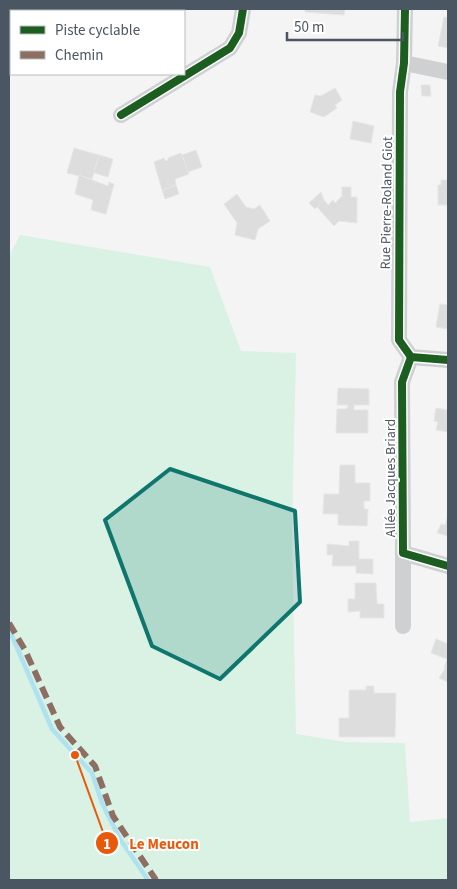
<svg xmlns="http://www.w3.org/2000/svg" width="457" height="889" font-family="'Source Sans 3',sans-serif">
<rect width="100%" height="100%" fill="#f4f4f4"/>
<polygon fill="#d9f2e3" points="20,235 210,267 241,351 296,353 292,528 296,734 346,742 405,743 410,822 448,818 448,880 9,880 9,256"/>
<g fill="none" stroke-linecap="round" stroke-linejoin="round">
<polyline stroke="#aee2f0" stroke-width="4.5" points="9,629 52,729 92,773 102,803 120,839 148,880"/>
</g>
<g fill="#ddddde" stroke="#e5e6e7">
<polygon points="305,9 345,9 344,15 305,12"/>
<polygon points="444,17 448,18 448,48 438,46"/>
<polygon points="421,85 430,85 431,96 422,96"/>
<polygon points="335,88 342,100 335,105 337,108 324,117 310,112 315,95 321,96"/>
<polygon points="353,121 374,126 371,143 350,139"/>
<polygon points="74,148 99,155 92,179 67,173"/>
<polygon points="196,150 202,167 188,172 182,155"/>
<polygon points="181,153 189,174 175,179 176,185 162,190 154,162 164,158 165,161 168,160 168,158"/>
<polygon points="99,155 113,159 108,177 94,173"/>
<polygon points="448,173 448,205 438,205 438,185 441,185 441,180 447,180"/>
<polygon points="79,175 108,186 109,182 114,184 106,214 91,210 93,200 75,194"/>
<polygon points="176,185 179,194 165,199 162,190"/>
<polygon points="342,187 351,187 351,197 357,197 357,223 339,221 334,226 317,207 324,200 328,205 333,200 335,203 342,196"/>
<polygon points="321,192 324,200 315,209 309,203"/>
<polygon points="237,194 246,207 254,209 260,205 270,221 258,229 255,240 235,235 237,223 224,204"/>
<polygon points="440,304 448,305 448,329 436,327"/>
<polygon points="338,388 369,389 369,405 354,405 354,410 368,410 368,433 336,433 337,409 347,409 348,405 337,405"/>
<polygon points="436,408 448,410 448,432 436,430 438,422 434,421"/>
<polygon points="340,465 355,465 355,483 370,483 370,501 364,501 364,509 368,509 367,526 338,525 338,514 323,514 324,494 339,494"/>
<polygon points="448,515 448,536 437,533 441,524 445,525"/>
<polygon points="349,541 359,541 359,559 373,559 373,574 356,573 356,566 332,566 333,555 327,555 327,544 349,546"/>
<polygon points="355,583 376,583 377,604 384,604 384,618 360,618 360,611 348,612 348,599 355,599"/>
<polygon points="436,639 448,644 448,664 446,669 444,668 447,659 431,653"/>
<polygon points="448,664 448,682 439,678"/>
<polygon points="366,686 374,686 374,693 396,693 395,737 339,737 339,718 349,718 349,690 366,690"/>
</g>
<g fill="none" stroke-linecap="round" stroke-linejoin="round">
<g stroke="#ced0d2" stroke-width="16">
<polyline points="405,9 404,63 400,92 399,340 411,357 448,360"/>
<polyline points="404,63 448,72"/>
<polyline points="121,115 230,48 239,33 243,9"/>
<polyline points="411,357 402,382 403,553 448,566"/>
<polyline points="403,553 403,626"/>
</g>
<polyline stroke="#8d6e63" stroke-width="6" stroke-dasharray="12 6" stroke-linecap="butt" points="9,623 25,650 60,727 95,766 113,816 156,880"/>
<g stroke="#fff" stroke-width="11">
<g id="cycleway">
<polyline points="405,9 404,63 400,92 399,340 411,357 448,360"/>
<polyline points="121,115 230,48 239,33 243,9"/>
<polyline points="411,357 402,382 403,553 448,566"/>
</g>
</g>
<use href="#cycleway" stroke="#1b5e20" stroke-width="8"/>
</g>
<path fill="#0f766e" fill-opacity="0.2" stroke="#0f766e" stroke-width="4" stroke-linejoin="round" d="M170 469 295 511 300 602 220 679 152 646 105 520Z"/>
<g text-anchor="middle" stroke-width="4" stroke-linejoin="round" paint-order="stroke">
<g font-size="14" fill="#4a5661" stroke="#fff">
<text transform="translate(386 203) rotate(-89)" y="5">Rue Pierre-Roland Giot</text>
<text transform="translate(390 478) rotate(-90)" y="5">Allée Jacques Briard</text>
</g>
</g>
<path fill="none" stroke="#e8590c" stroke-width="2" d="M75 755L107 843"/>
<g fill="#e8590c" stroke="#fff" stroke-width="2">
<circle cx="75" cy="755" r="5"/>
<circle cx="107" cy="843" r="12"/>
</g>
<g font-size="15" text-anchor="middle" font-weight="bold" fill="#fff">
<text x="107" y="849">1</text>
</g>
<g font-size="15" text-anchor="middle" font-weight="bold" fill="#e8590c" stroke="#fff" stroke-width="4" stroke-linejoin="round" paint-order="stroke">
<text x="164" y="849">Le Meucon</text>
</g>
<rect width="457" height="889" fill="none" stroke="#4a5661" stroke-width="20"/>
<rect x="10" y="10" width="175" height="65" fill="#ffffff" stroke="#b7bbc0"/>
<rect x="20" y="26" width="25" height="8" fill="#1b5e20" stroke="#b7bbc0"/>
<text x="55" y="35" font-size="15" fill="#4a5661">Piste cyclable</text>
<rect x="20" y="51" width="25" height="8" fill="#8d6e63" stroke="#b7bbc0"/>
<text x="55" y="60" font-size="15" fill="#4a5661">Chemin</text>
<path d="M287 32v8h116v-8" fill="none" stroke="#4a5661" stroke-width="2.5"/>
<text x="294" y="32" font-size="15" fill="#4a5661" stroke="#ffffff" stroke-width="4" paint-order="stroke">50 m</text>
</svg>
